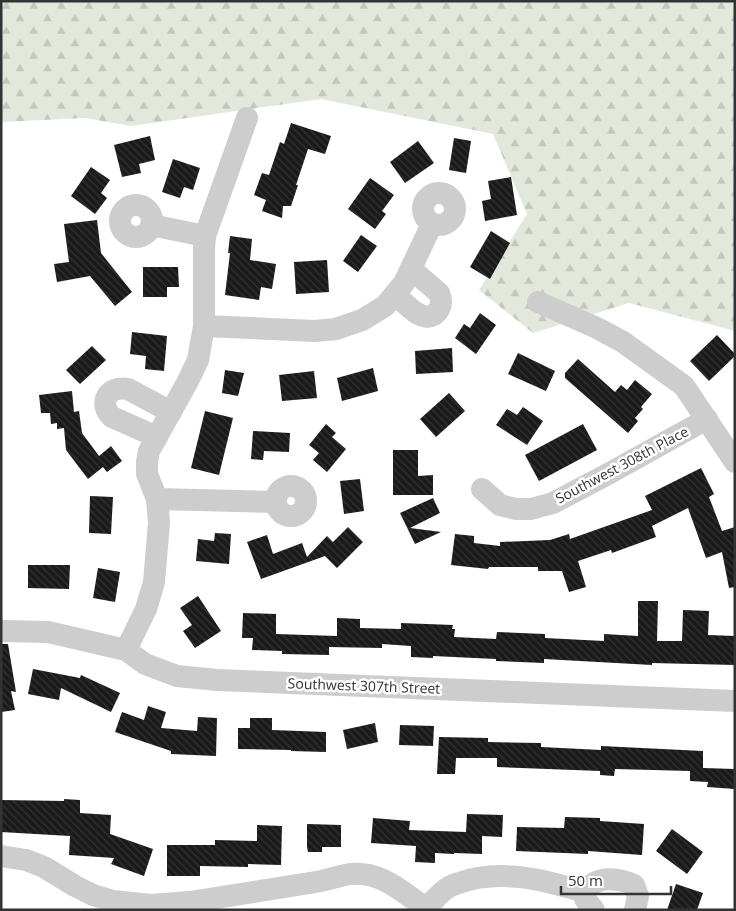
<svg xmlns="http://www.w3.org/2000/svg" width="736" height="911" font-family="'Open Sans',sans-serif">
<defs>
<pattern id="forest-firs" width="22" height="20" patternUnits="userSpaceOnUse" patternTransform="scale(1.25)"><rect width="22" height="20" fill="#e3e8dd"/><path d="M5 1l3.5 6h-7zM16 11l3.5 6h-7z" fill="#c3c7be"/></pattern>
<pattern id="building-back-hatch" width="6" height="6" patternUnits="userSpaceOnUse" patternTransform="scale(1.25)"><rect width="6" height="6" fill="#1a1a1a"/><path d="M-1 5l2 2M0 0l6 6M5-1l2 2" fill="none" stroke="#333"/></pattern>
</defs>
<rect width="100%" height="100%" fill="#fff"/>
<polygon fill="url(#forest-firs)" points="1,1 735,1 735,331 629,303 533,333 479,290 527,214 493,134 321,99 131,126 85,118 1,122"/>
<g fill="url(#building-back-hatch)">
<polygon points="291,123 331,136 325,154 308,149 296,185 298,185 291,206 283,206 282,218 262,211 266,200 254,195 262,173 269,175 280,142 284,144"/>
<polygon points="150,136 155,160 139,164 141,173 122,177 114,145"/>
<polygon points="454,138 471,141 466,173 449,170"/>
<polygon points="418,141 434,163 405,183 390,162"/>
<polygon points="173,159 200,168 193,190 184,187 180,198 162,192"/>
<polygon points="91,167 110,180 101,193 107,198 95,214 71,196"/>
<polygon points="511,177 517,215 485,221 482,201 491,199 488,181"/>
<polygon points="370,178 394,195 382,211 386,214 375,229 348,209"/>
<polygon points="97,220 101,253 132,292 115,306 90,276 57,282 54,264 69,262 64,224"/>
<polygon points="491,231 510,243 490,279 470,267"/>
<polygon points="361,235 377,246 358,272 343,261"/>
<polygon points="230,236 252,239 250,260 276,264 272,289 261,287 259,300 225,295 230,253 228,253"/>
<polygon points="327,260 329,292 296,294 294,262"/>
<polygon points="143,267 178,267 179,287 167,287 167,297 143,297"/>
<polygon points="480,313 496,325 476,354 455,338 464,324 470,328"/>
<polygon points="132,332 167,336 164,371 145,369 146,356 130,354"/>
<polygon points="717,335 735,354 735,356 709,381 690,361"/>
<polygon points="92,346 106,360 80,384 66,370"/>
<polygon points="452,348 453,372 416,374 415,351"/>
<polygon points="518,353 555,371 546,391 508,374"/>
<polygon points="578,359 615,392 621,385 627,390 635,380 652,394 641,407 643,409 635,418 638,421 628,433 565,378 565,373"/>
<polygon points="373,368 378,391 342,401 337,378"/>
<polygon points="225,370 244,373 238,396 222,393"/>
<polygon points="314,371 317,398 282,401 279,375"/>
<polygon points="72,391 74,412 79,411 82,433 99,456 111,446 122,461 107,472 103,467 88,479 66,450 64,428 57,429 57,423 51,424 50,413 41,413 39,395"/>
<polygon points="449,393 465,411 436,437 420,419"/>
<polygon points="523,407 543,421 527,445 496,425 507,409 517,415"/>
<polygon points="205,411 233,418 219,475 191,468"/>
<polygon points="326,424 336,433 332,437 346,449 327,472 313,460 319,453 309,445"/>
<polygon points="583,424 597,450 539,481 525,455"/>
<polygon points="253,431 290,433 289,452 264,451 263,460 251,459"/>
<polygon points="393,450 418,450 418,476 433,475 433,495 393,495"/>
<polygon points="701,468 714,494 709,497 722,531 735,527 735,587 729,588 722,552 706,558 688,508 652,526 656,537 612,553 611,550 578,561 586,587 569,592 562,571 538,571 538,567 489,567 488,569 451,565 455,534 474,536 474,543 500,546 500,542 550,540 569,534 570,539 652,510 645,496"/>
<polygon points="360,479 364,511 344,514 340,481"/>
<polygon points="90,496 113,497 111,534 89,533"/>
<polygon points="433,498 440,513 410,528 441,532 415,544 400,513"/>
<polygon points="348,527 363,542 337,568 325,556 261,579 247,542 267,535 273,554 302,543 307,557 327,536 333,542"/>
<polygon points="215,533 231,534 229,564 196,561 198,539 214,541"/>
<polygon points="28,565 70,565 69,589 28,588"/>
<polygon points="98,568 120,572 115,602 93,598"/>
<polygon points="198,596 221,631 195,648 183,631 192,625 180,608"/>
<polygon points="638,601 658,601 657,641 682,641 683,610 709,611 708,635 735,636 735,665 652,663 652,665 544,659 544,663 496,661 496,659 433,656 433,658 411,657 411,646 382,644 382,648 329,647 329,655 282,654 282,651 252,650 253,638 242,638 243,613 276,614 276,634 337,636 337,618 360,619 360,628 401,629 401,623 453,625 452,629 455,629 454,637 496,639 497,632 545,634 545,638 604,641 604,634 638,636"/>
<polygon points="1,644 8,644 16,692 11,691 15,710 1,712"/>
<polygon points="33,669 80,678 81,675 120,693 111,712 61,688 59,700 28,694"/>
<polygon points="148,706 166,712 161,728 197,731 198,717 217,718 216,756 171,754 171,751 115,732 122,712 144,720"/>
<polygon points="250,718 272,718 272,730 326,732 326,752 291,751 291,750 238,749 238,728 250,728"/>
<polygon points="375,723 378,742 347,749 343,730"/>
<polygon points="400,725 434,726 433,746 399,745"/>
<polygon points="439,737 488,738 488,742 541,743 541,747 601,750 601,746 703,751 703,768 735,769 735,789 707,787 708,782 690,781 690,771 615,769 614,776 600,775 600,771 497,767 497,758 456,758 455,774 437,774"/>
<polygon points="64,799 80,800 80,813 111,815 110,834 153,849 144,876 111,864 114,858 69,855 70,836 1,832 1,800 64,801"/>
<polygon points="467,814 503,815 502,837 482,836 482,854 454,853 454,854 435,853 435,863 415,862 416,846 371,843 373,818 410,821 409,830 466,832"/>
<polygon points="565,817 600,818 600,821 644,824 642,855 588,851 588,854 516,851 517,827 564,828"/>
<polygon points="307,824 341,825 341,847 322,847 322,852 308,852 307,847"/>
<polygon points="257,825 282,826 281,865 248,864 248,867 200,866 200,876 167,876 167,845 215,845 215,840 257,841"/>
<polygon points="672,829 703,852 687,874 656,851"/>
<polygon points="676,884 703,893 697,910 667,910"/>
</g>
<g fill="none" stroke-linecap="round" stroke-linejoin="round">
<g stroke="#cdcdcd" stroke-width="22">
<circle cx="439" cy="209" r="16"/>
<circle cx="136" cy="221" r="16"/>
<polyline points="151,225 205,236"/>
<path d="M395 294C404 302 424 327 437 312 442 306 442 300 439 293L411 269"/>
<polyline points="538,302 597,328 623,342 684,386 735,462"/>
<polyline points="204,326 315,331 336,329 362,320 385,306 404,283 432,224"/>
<path d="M157 437 112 417C98 404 107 385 128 389L171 412"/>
<circle cx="291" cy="501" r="15"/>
<polyline points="482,489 500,505 516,509 531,509 553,503 608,474 707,419"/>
<polyline points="157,499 275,502"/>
<polyline points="1,631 48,632 126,650 145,664 177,676 217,680 735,701"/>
<polyline points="126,650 146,609 154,582 159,523 157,499 147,474 147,462 149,451 188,381 198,360 204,326 204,248 205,236 247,118"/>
<path d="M1 856 26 860 44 867 75 886 93 895 113 901 151 905 190 902 316 882C328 880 339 876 350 874 382 871 402 892 426 908 433 902 440 892 449 887 452 885 456 884 459 883 500 868 545 880 584 892"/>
<path d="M584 892C594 880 603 878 618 880 624 881 629 882 634 885L638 896 635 910"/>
<polyline points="584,892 585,899 594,910"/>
</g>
</g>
<g text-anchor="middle" stroke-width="5" stroke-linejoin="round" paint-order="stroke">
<g font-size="14" fill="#333" stroke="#fff">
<text transform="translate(622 465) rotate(-28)" y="5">Southwest 308th Place</text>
<text transform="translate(364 686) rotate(2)" y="5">Southwest 307th Street</text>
</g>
</g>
<rect width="736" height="911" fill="none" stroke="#333333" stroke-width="5"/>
<path d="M561 886v8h110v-8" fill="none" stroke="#333333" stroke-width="2.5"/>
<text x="568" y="886" font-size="15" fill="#333333" stroke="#ffffff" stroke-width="4" paint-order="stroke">50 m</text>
</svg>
